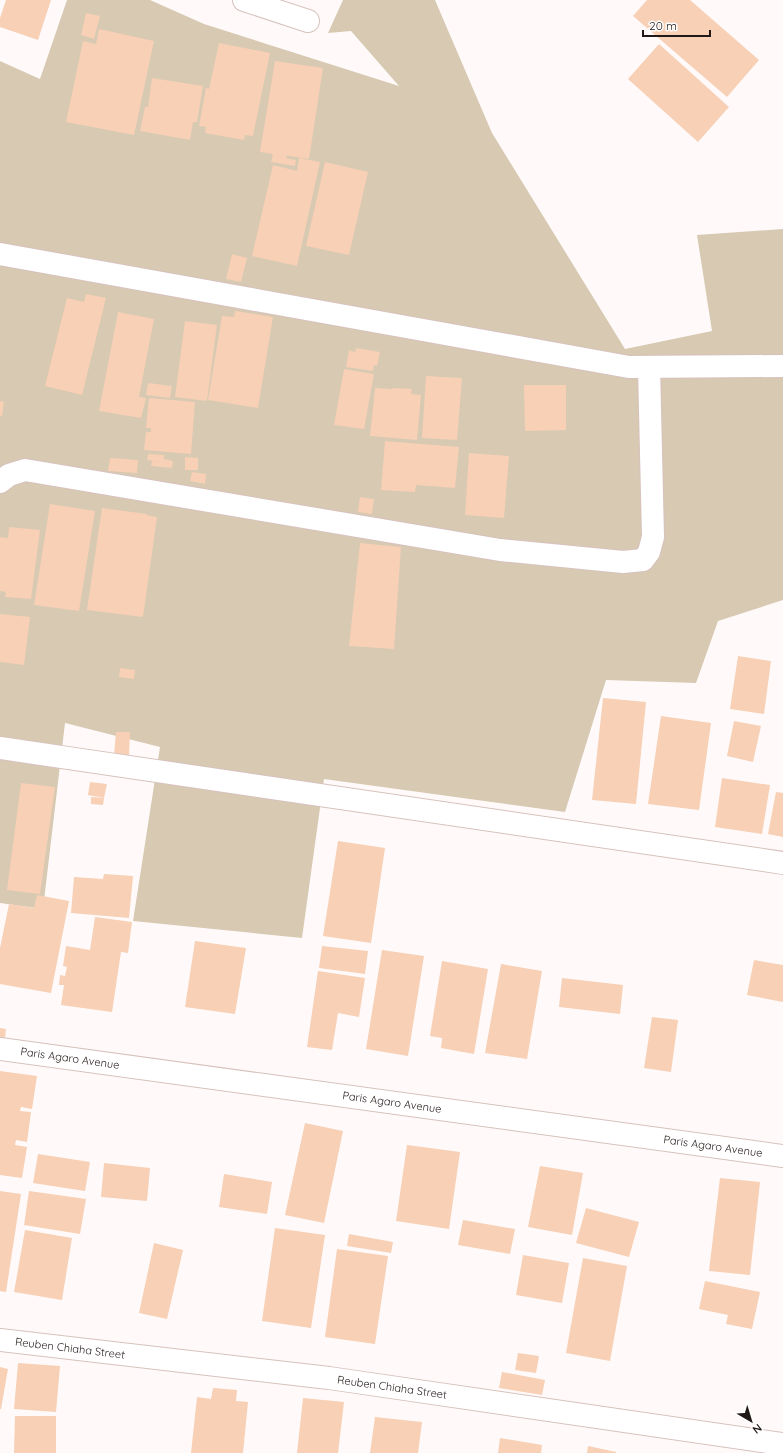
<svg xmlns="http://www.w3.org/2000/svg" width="783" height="1453" font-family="Quicksand,sans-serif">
<rect width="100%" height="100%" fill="#fffaf9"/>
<polygon fill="#d7c9b2" points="67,0 150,0 204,24 399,86 351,31 328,33 343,0 435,0 492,133 625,349 712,331 697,235 783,229 783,600 718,621 696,683 606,680 565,812 324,779 302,938 133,921 160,747 65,723 43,909 0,903 0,61 40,79"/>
<g fill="#f7d0b6">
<polygon points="6,0 51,0 38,40 0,27 0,18"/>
<polygon points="647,0 690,0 759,60 727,97 633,16"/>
<polygon points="86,13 100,16 94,39 81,35"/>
<polygon points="99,29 154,41 134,135 66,122 83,41 96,44"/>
<polygon points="219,43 270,53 253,136 245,135 244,140 205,133 206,127 199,126 206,88 209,89"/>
<polygon points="659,44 729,107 698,142 628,79"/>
<polygon points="275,61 323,68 309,159 282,155 287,156 286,158 296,160 295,166 271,162 273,154 260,152"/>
<polygon points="152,78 203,86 197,122 193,122 190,140 140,131 145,107 148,107"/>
<polygon points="299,158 320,162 297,266 252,256 273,165 297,171"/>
<polygon points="325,162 368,172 349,255 306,246"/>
<polygon points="232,254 247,258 241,282 226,279"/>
<polygon points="86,294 106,298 82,395 45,386 67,298 84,302"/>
<polygon points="235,311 273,317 258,408 208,400 222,316 234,317"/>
<polygon points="118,312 154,319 139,397 146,398 141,418 99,411"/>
<polygon points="185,321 217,325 207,401 175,397"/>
<polygon points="356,348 380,352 377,366 374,365 373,371 346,367 349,350 355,352"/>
<polygon points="344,369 374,374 364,429 334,425"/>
<polygon points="426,376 462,378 457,440 422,438"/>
<polygon points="148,383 172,386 170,398 146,395"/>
<polygon points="524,385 566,385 566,430 525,431"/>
<polygon points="375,388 392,389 392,388 412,389 411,394 421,395 417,440 370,436"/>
<polygon points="149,398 195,402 191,454 144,450 146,432 151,432 151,428 146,428"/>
<polygon points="0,401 4,402 2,416 0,416"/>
<polygon points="385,441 459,447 455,488 416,485 415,492 381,490"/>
<polygon points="469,453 509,456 504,518 465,515"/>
<polygon points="148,454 164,455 164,459 173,461 172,468 151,466 152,461 162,462 147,460"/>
<polygon points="185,457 198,458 198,470 185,470"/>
<polygon points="110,458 138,460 137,473 108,471"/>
<polygon points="192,472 206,474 205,484 190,481"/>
<polygon points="360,497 374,499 372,514 358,512"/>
<polygon points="50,504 95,511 79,611 34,605"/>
<polygon points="102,508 147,514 146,515 157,517 143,617 87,610"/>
<polygon points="9,527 40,530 31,599 5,597 6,592 0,591 0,537 8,538"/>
<polygon points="360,543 401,547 394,649 349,646"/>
<polygon points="0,614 30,617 24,665 0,662"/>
<polygon points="738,656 771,661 764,714 730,709"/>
<polygon points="120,668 135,670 134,679 119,677"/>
<polygon points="603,698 646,702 636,804 592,800"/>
<polygon points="661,716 711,723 699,810 648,804"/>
<polygon points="734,721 761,726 753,762 727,756"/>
<polygon points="116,732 130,732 129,756 114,755"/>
<polygon points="722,778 770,785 762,834 715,827"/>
<polygon points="90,782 107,784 104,798 88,795"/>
<polygon points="21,783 55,787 40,894 7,890"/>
<polygon points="776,792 783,793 783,837 768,834"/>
<polygon points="91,797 104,798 103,805 91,804"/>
<polygon points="338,841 385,848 371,943 323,936"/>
<polygon points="104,874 133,876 129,918 71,913 74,877 103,879"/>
<polygon points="37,895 69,901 51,993 0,984 0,948 9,904 34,908"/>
<polygon points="95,917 132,922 128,953 121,952 112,1012 61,1005 64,985 59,985 60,975 65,976 67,967 63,966 66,946 90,950"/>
<polygon points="195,941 246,948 235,1014 185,1007"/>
<polygon points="322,946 368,951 365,974 319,968"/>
<polygon points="382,950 424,956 408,1056 366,1049"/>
<polygon points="754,960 783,965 783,1002 747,995"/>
<polygon points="442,961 488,969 474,1054 441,1048 442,1038 430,1036"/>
<polygon points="501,964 542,971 527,1059 485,1053"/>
<polygon points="318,971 365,978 359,1017 338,1013 332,1050 307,1047"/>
<polygon points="562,978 623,985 620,1014 559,1007"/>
<polygon points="652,1017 678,1020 671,1072 644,1068"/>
<polygon points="0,1028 6,1029 5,1038 0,1038"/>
<polygon points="0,1071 37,1076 32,1109 21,1107 20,1111 31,1112 27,1142 16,1140 15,1145 27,1147 22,1178 0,1175"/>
<polygon points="305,1123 343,1131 324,1223 285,1215"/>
<polygon points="407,1145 460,1152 449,1229 396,1221"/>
<polygon points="38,1154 90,1162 85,1191 33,1183"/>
<polygon points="104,1163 150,1168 147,1201 101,1197"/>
<polygon points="540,1166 583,1173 572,1235 528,1227"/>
<polygon points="224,1174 272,1182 267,1214 219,1207"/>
<polygon points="720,1178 760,1182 750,1275 709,1271"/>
<polygon points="0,1191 21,1194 6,1292 0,1291"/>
<polygon points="29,1191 86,1199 80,1234 24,1225"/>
<polygon points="586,1208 639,1222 629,1257 576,1243"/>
<polygon points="463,1220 515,1229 510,1254 458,1245"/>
<polygon points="275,1228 325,1235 311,1328 262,1321"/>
<polygon points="25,1230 72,1238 62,1300 14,1292"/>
<polygon points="349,1234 393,1242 391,1253 347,1246"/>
<polygon points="154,1243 183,1250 167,1319 139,1313"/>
<polygon points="337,1249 388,1256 375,1344 325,1337"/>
<polygon points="523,1255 569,1263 562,1303 516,1295"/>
<polygon points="583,1258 627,1266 610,1361 566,1353"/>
<polygon points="705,1281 760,1292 752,1329 726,1324 728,1315 699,1309"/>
<polygon points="518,1353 539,1356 536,1373 515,1370"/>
<polygon points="18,1363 60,1366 56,1412 14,1409"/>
<polygon points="0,1367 8,1369 1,1409 0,1409"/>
<polygon points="502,1372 545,1380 542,1395 499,1388"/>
<polygon points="213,1388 237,1390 236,1401 248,1402 243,1453 191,1453 197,1397 211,1399"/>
<polygon points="303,1398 344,1402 338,1453 297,1453"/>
<polygon points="15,1416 56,1416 56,1453 14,1453"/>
<polygon points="375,1417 422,1422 418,1453 370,1453"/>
<polygon points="500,1438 542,1445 541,1453 498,1453"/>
<polygon points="588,1446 616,1452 616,1453 587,1453"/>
</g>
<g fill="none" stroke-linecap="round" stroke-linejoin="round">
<g stroke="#d7c2bd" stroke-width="24">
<g id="minor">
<polyline points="244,0 308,21"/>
<polyline points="0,254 629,367 783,366"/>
<polyline points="0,482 9,475 25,470 500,550 623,562 643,560 649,552 653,537 649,367"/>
<polyline points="0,748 783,863"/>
<polyline points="0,1049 783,1156"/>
<polyline points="0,1340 329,1378 782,1444"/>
</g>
</g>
<use href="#minor" stroke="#fff" stroke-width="22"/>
</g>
<g text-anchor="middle" stroke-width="4" stroke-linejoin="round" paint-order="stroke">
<g font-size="11" fill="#211917" stroke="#fff">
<text transform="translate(70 1058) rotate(8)" y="4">Paris Agaro Avenue</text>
<text transform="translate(392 1102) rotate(8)" y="4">Paris Agaro Avenue</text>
<text transform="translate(713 1146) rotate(8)" y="4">Paris Agaro Avenue</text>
<text transform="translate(70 1348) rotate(7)" y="4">Reuben Chiaha Street</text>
<text transform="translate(392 1387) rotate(8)" y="4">Reuben Chiaha Street</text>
</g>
</g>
<g transform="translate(751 1421) rotate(142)" stroke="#ffffff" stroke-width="3" paint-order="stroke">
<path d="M0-3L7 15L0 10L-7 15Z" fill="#211917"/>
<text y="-6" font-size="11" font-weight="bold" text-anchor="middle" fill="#211917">N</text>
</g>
<path d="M643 30v6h67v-6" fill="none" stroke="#211917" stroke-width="2"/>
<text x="649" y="30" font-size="12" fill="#211917" stroke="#ffffff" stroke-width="3" paint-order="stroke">20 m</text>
</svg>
